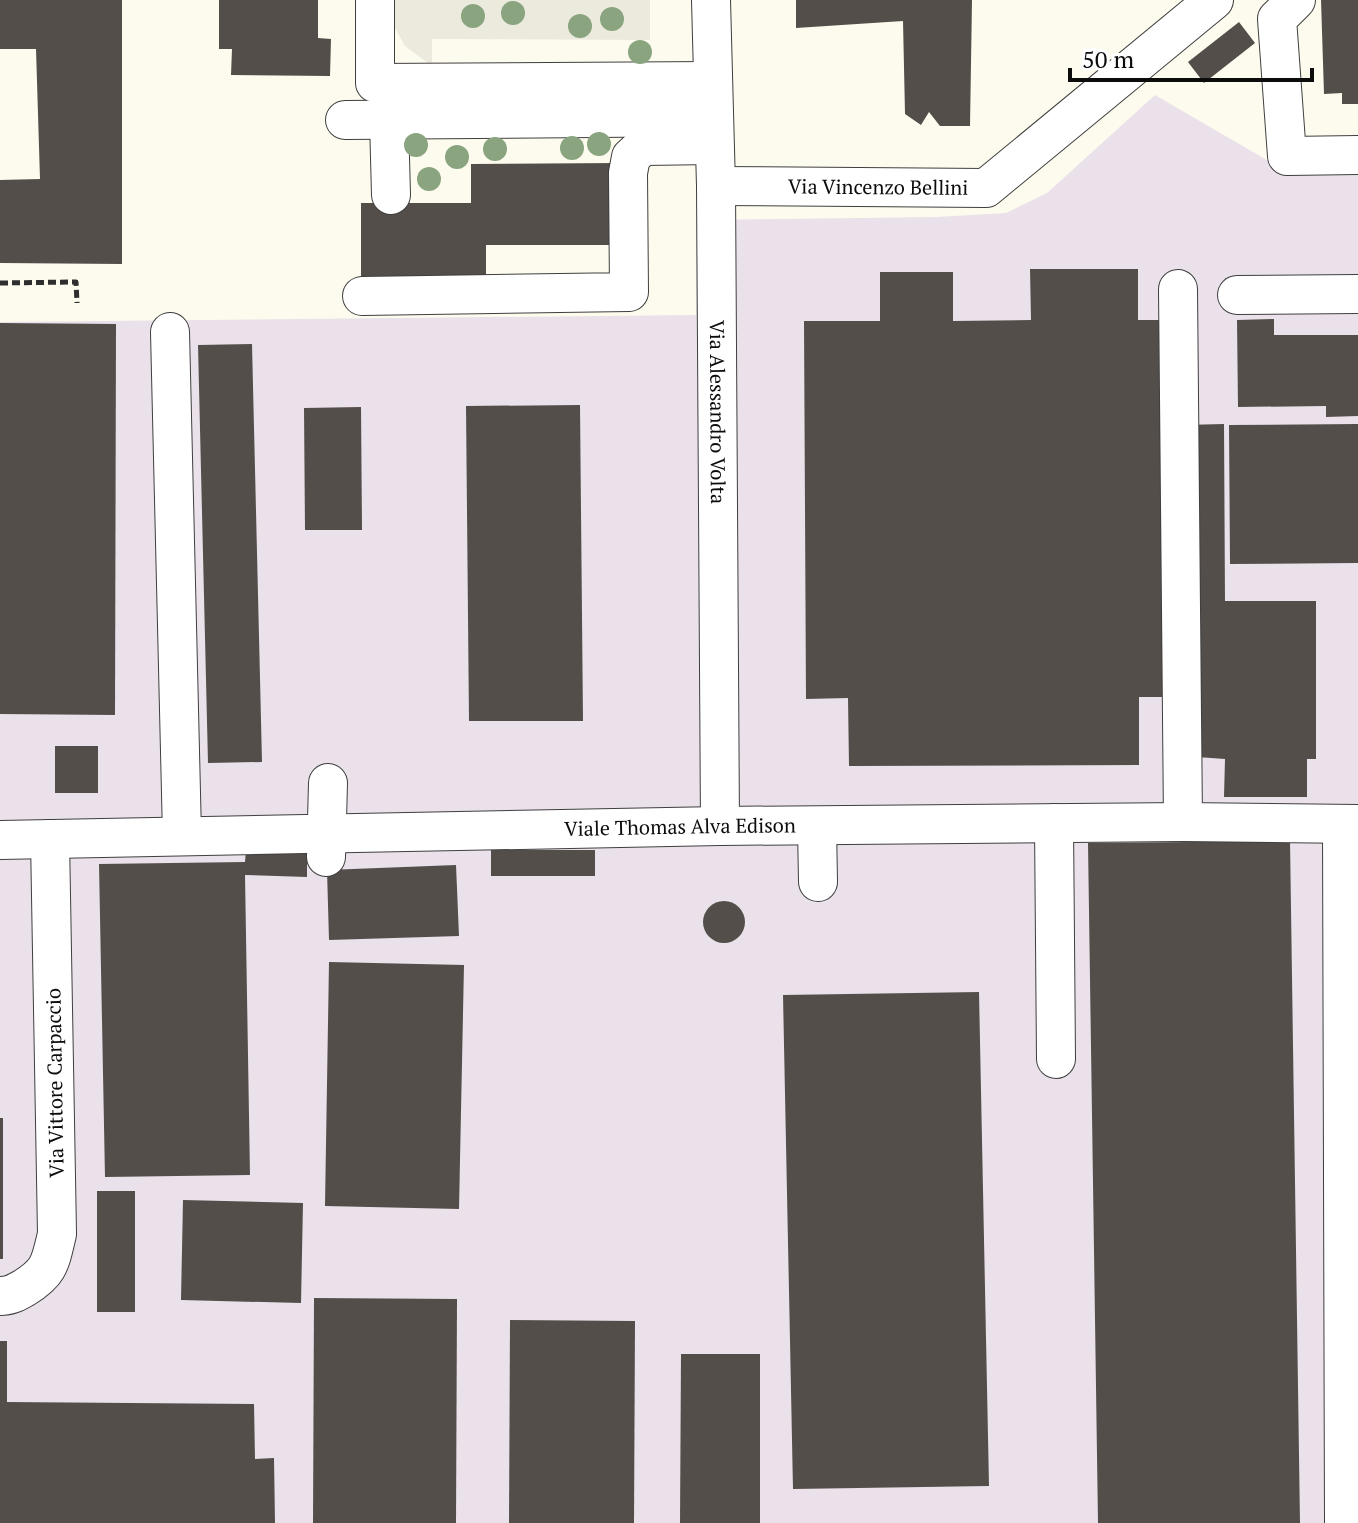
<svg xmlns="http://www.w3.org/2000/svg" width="1358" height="1523" font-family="'PT Serif',serif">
<rect width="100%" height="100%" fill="#fdfbed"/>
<polygon fill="#eae1ea" points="1155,95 1284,170 1358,169 1358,1523 0,1523 0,322 696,315 696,220 936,217 1006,213 1047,193"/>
<polygon fill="#eceadd" points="389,0 650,0 650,40 432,39 432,66 405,46 392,23"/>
<g fill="#544e4a">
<polygon points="0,0 122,0 122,264 0,263 0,180 40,179 36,49 0,49"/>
<polygon points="219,0 318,0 318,38 331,39 330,76 231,75 232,49 219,49"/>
<polygon points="796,0 972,0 970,126 940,126 929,112 921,125 905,114 903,21 796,28"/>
<polygon points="1321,0 1358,0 1358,104 1342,104 1342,93 1324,94"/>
<polygon points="1239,22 1255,43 1204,83 1188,62"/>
<polygon points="618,163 618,245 486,245 486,278 361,276 361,203 471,203 471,164"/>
<polygon points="1030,269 1138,269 1138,320 1167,320 1170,697 1139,697 1139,765 849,766 848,698 806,699 804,321 880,321 880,272 953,272 953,321 1031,320"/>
<polygon points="1274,319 1274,335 1358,335 1358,416 1326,417 1326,406 1238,407 1237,320"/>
<polygon points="0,323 116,324 115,715 0,714"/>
<polygon points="252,344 262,762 208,763 198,345"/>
<polygon points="580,405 583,721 469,721 466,406"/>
<polygon points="361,407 362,530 305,530 304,408"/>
<polygon points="1224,424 1225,601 1316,601 1316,759 1307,759 1307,797 1224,797 1225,759 1197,757 1184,425"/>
<polygon points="1358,424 1358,563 1230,564 1229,425"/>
<rect x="55" y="746" width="43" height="47"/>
<polygon points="1290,841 1300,1523 1098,1523 1088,843"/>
<polygon points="246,850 307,851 307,877 245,875 250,1175 105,1177 99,864 245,862"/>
<rect x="491" y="850" width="104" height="26"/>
<polygon points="456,865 459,936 329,940 327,870"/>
<circle cx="724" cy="922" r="21"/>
<polygon points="329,962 464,965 459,1209 325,1206"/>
<polygon points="979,992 989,1486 793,1489 783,995"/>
<rect x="0" y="1118" width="3" height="141"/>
<rect x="97" y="1191" width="38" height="121"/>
<polygon points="183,1200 303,1203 301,1303 181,1300"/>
<polygon points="314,1298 457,1299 456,1523 313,1523"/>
<polygon points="510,1320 635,1321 634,1523 509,1523"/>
<polygon points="0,1341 7,1341 7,1402 254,1404 255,1459 274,1458 275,1523 0,1523"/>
<polygon points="681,1354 760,1354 760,1523 680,1523"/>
</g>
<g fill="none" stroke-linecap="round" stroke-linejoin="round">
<g stroke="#3f3f3f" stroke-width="40">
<g id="minor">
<polyline points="375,0 375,83 712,81"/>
<path id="s1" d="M711 0 716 186 720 826"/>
<polyline points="1296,0 1277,19 1287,156 1358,155"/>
<polyline points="345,120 712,117"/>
<polyline points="389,120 391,195"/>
<path id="s2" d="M716 186 986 188 1214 0"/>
<polyline points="1178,289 1183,822"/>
<polyline points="1237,295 1358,294"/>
<polyline points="362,296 629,292 628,173 631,157 643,146 714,145"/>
<polyline points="170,332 182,835"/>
<polyline points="1054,823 1056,1059"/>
<polyline points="1342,824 1344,1523"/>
<polyline points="817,826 818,882"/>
<path id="s3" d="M0 840 720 826 1183 822 1358 824"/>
<polyline points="326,857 328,783"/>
<path d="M0 1296C10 1296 15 1293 24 1288 50 1272 50 1263 57 1234L50 839"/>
</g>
</g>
<polyline stroke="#2e2e2e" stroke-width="5" stroke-dasharray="8 4" stroke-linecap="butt" points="0,283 76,282 77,303"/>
<use href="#minor" stroke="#fff" stroke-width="38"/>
</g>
<g fill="#89a47e">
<circle cx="513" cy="13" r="12"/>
<circle cx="473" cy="16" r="12"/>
<circle cx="612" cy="19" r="12"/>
<circle cx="580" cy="26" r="12"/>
<circle cx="640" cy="52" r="12"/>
<circle cx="599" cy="144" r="12"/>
<circle cx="416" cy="145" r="12"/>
<circle cx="572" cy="148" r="12"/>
<circle cx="495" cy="149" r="12"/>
<circle cx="457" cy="157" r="12"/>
<circle cx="429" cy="179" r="12"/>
</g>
<g text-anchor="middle" stroke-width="8" stroke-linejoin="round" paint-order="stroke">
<g font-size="20" fill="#0c0c0c" stroke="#fff">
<text dy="7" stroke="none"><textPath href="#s2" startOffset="162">Via Vincenzo Bellini</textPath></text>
<text dy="7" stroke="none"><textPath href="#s1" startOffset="412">Via Alessandro Volta</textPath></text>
<text dy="7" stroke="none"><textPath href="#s3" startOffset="680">Viale Thomas Alva Edison</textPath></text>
<text transform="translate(55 1083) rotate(-91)" y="7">Via Vittore Carpaccio</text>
</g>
</g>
<path d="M1070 68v12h242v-12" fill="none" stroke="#0c0c0c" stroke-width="4"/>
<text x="1082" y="68" font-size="24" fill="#0c0c0c" stroke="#ffffff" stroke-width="6" paint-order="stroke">50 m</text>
</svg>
